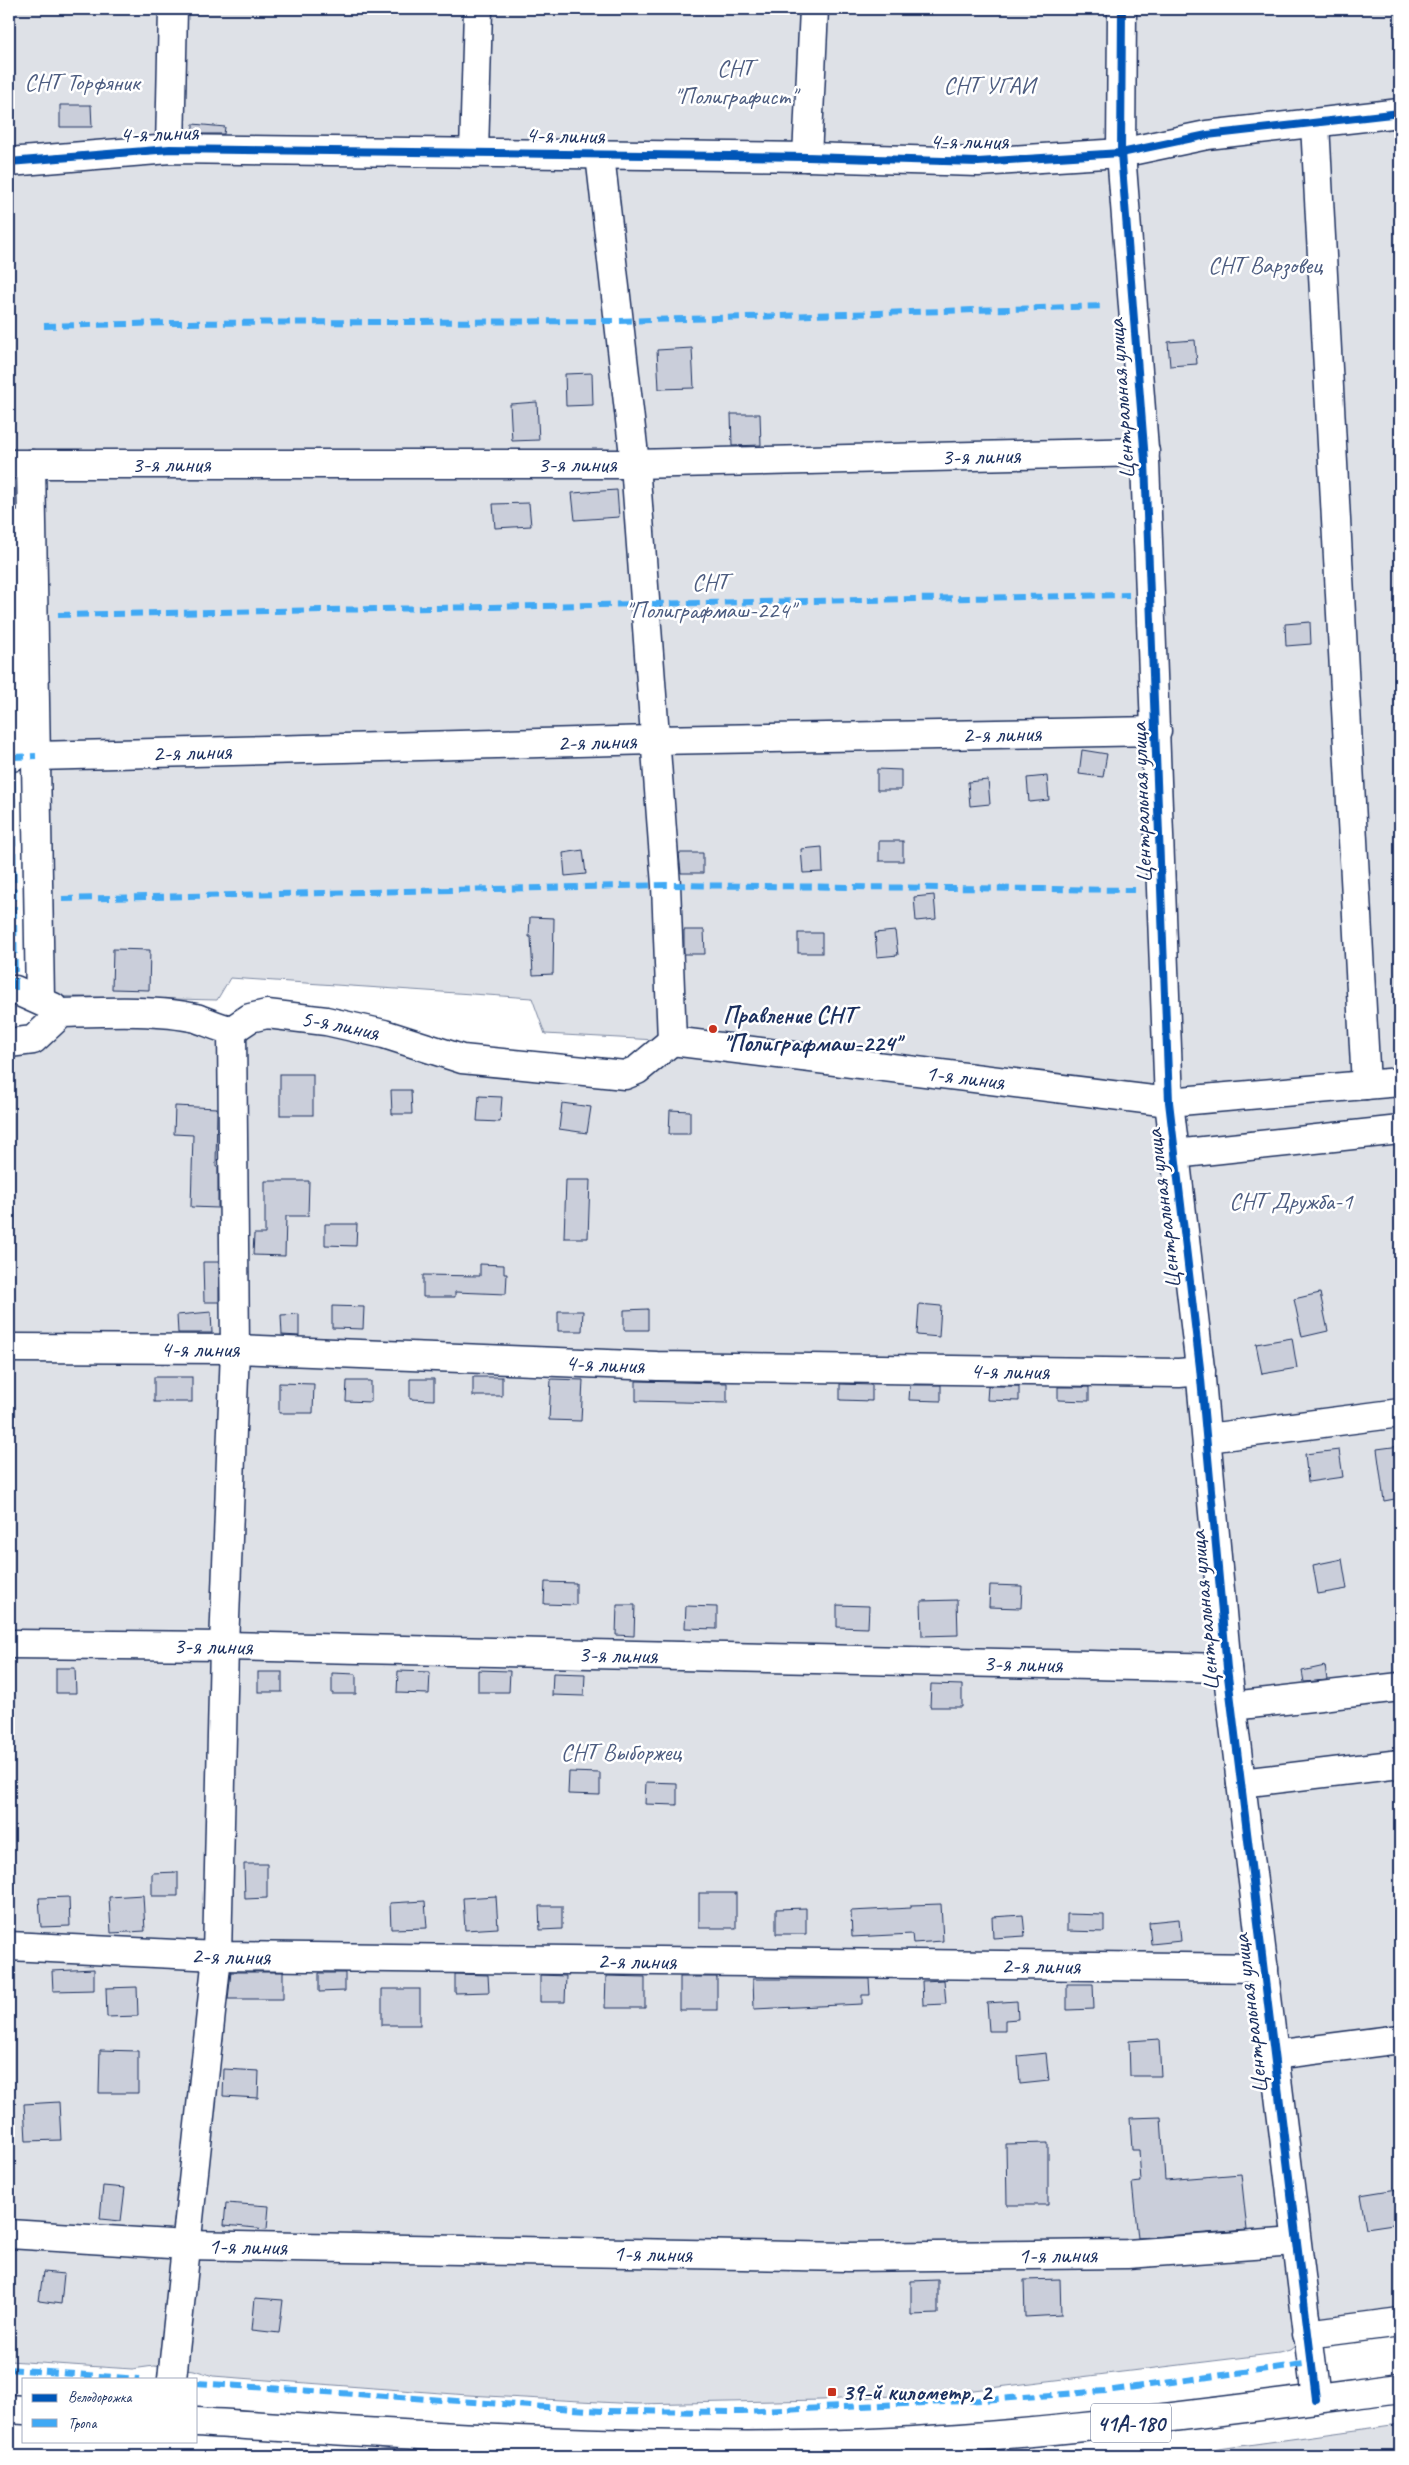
<svg xmlns="http://www.w3.org/2000/svg" width="1409" height="2465" font-family="Caveat,sans-serif">
<rect width="100%" height="100%" fill="#fff"/>
<filter id="ink" filterUnits="userSpaceOnUse"><feTurbulence type="fractalNoise" baseFrequency=".02" numOctaves="2"/><feDisplacementMap in="SourceGraphic" scale="10" xChannelSelector="R" yChannelSelector="G"/><feConvolveMatrix kernelMatrix="1 2 1 2 8 2 1 2 1" color-interpolation-filters="sRGB"/></filter>
<g filter="url(#ink)">
<g fill="#dee1e7" stroke="#7c88a2">
<polygon points="9,9 1400,9 1400,2322 1299,2343 1290,2350 1279,2353 949,2393 821,2400 636,2404 468,2395 213,2376 194,2370 154,2366 132,2369 9,2361 9,1041 55,1019 259,1016 625,1075 656,1040 545,1034 532,998 230,978 217,1000 40,996 34,464 9,461"/>
<polygon points="9,520 15,984 9,988"/>
<polygon points="1400,2424 1400,2456 1168,2456"/>
</g>
<g fill="#caceda" stroke="#1b2f5e">
<polygon points="60,105 91,105 92,127 60,127"/>
<polygon points="193,124 225,127 224,134 193,134"/>
<polygon points="1195,340 1197,364 1170,366 1168,342"/>
<polygon points="692,348 694,388 659,389 657,350"/>
<polygon points="592,373 593,405 566,406 565,374"/>
<polygon points="537,402 539,440 512,441 510,404"/>
<polygon points="731,414 760,414 761,445 732,446"/>
<polygon points="617,490 619,517 575,520 572,493"/>
<polygon points="529,503 531,526 495,528 493,504"/>
<polygon points="1310,622 1311,644 1286,646 1285,624"/>
<polygon points="1082,750 1107,754 1103,777 1079,774"/>
<polygon points="877,769 901,770 901,790 877,790"/>
<polygon points="1047,776 1049,800 1029,802 1027,778"/>
<polygon points="988,780 990,804 970,806 968,782"/>
<rect x="879" y="841" width="24" height="20"/>
<polygon points="822,847 823,872 803,873 801,849"/>
<polygon points="583,850 586,874 565,876 563,853"/>
<polygon points="679,853 703,853 703,873 681,873"/>
<polygon points="934,895 936,919 916,921 914,897"/>
<polygon points="530,917 554,918 553,974 533,975 531,937 529,937"/>
<polygon points="684,930 704,930 705,954 684,954"/>
<polygon points="895,931 898,955 877,957 875,933"/>
<rect x="798" y="933" width="24" height="20"/>
<polygon points="113,949 150,950 149,990 112,989"/>
<rect x="280" y="1074" width="33" height="41"/>
<polygon points="391,1090 411,1090 412,1114 392,1114"/>
<polygon points="479,1096 502,1097 500,1122 477,1121"/>
<polygon points="562,1103 591,1107 587,1133 559,1129"/>
<polygon points="175,1106 217,1108 216,1167 218,1167 218,1208 191,1207 193,1135 174,1134"/>
<polygon points="670,1110 690,1111 690,1134 669,1134"/>
<polygon points="566,1180 590,1180 588,1238 564,1238"/>
<polygon points="265,1181 309,1181 308,1216 286,1216 285,1256 253,1255 254,1234 265,1234"/>
<polygon points="325,1224 357,1224 356,1246 325,1245"/>
<polygon points="203,1262 219,1262 219,1302 204,1302"/>
<polygon points="480,1264 504,1265 504,1274 507,1274 506,1294 455,1292 455,1297 423,1297 423,1275 480,1276"/>
<polygon points="1320,1293 1328,1331 1302,1337 1294,1299"/>
<polygon points="919,1304 941,1306 939,1337 917,1335"/>
<polygon points="332,1306 364,1307 363,1329 332,1328"/>
<polygon points="648,1309 648,1330 624,1330 624,1310"/>
<polygon points="558,1311 583,1311 582,1331 558,1331"/>
<polygon points="211,1312 212,1333 178,1333 177,1315"/>
<polygon points="299,1314 299,1336 282,1335 281,1315"/>
<polygon points="1292,1338 1297,1368 1262,1374 1256,1344"/>
<rect x="154" y="1377" width="38" height="25"/>
<rect x="473" y="1377" width="29" height="19"/>
<polygon points="410,1379 434,1379 434,1400 410,1399"/>
<polygon points="551,1379 583,1380 581,1421 549,1420"/>
<polygon points="347,1381 371,1381 371,1402 346,1401"/>
<polygon points="636,1381 727,1383 727,1403 636,1401"/>
<polygon points="279,1383 314,1384 313,1413 279,1413"/>
<polygon points="840,1384 872,1385 872,1401 840,1400"/>
<polygon points="910,1385 941,1385 941,1401 909,1400"/>
<polygon points="988,1386 1019,1386 1019,1401 987,1400"/>
<polygon points="1058,1387 1089,1387 1089,1401 1058,1400"/>
<polygon points="1400,1446 1400,1498 1384,1501 1377,1449"/>
<polygon points="1339,1450 1343,1477 1308,1482 1305,1454"/>
<polygon points="1342,1559 1347,1589 1318,1594 1313,1565"/>
<polygon points="545,1582 576,1583 576,1605 544,1604"/>
<polygon points="990,1585 1022,1586 1021,1608 989,1607"/>
<polygon points="957,1600 958,1635 922,1636 921,1601"/>
<polygon points="617,1605 635,1605 634,1636 616,1635"/>
<polygon points="837,1605 869,1606 868,1628 837,1627"/>
<polygon points="686,1606 717,1607 717,1629 685,1628"/>
<polygon points="1325,1666 1327,1680 1304,1682 1302,1671"/>
<polygon points="56,1668 75,1668 76,1693 56,1693"/>
<polygon points="478,1670 510,1671 509,1692 478,1692"/>
<polygon points="398,1671 430,1672 429,1694 397,1693"/>
<rect x="258" y="1672" width="24" height="20"/>
<polygon points="332,1673 356,1674 356,1694 332,1694"/>
<polygon points="553,1673 585,1674 584,1696 552,1695"/>
<polygon points="931,1684 962,1685 962,1707 930,1707"/>
<polygon points="569,1772 600,1773 600,1795 568,1794"/>
<polygon points="646,1782 677,1783 677,1805 645,1804"/>
<polygon points="244,1864 267,1864 267,1898 245,1899"/>
<polygon points="178,1872 178,1896 152,1896 152,1873"/>
<rect x="699" y="1893" width="37" height="35"/>
<polygon points="143,1895 145,1931 111,1933 109,1897"/>
<polygon points="496,1896 498,1928 465,1930 463,1898"/>
<polygon points="69,1897 70,1926 41,1927 39,1898"/>
<polygon points="425,1901 427,1928 391,1929 390,1903"/>
<polygon points="941,1904 943,1941 913,1943 912,1934 852,1937 851,1911 911,1908 911,1905"/>
<polygon points="539,1906 562,1906 562,1929 540,1930"/>
<polygon points="806,1908 806,1934 776,1934 776,1909"/>
<polygon points="1067,1914 1104,1915 1104,1932 1067,1931"/>
<polygon points="1023,1915 1025,1936 993,1938 992,1917"/>
<polygon points="1179,1919 1181,1941 1151,1944 1149,1922"/>
<polygon points="94,1969 94,1990 53,1991 52,1971"/>
<polygon points="231,1972 283,1972 283,1999 228,1999"/>
<polygon points="319,1973 345,1973 345,1991 319,1992"/>
<polygon points="455,1974 488,1975 489,1992 455,1993"/>
<polygon points="540,1975 566,1976 565,2002 540,2002"/>
<polygon points="606,1976 645,1977 645,2008 605,2008"/>
<rect x="680" y="1977" width="37" height="33"/>
<polygon points="753,1979 869,1979 870,1995 862,1995 862,2004 754,2009"/>
<polygon points="944,1980 946,2004 923,2005 922,1981"/>
<polygon points="1067,1984 1093,1984 1094,2009 1067,2010"/>
<polygon points="137,1987 138,2016 107,2017 106,1988"/>
<rect x="382" y="1989" width="38" height="36"/>
<polygon points="1017,2001 1018,2019 1005,2020 1005,2031 989,2031 987,2003"/>
<polygon points="1159,2039 1161,2076 1130,2076 1129,2041"/>
<polygon points="100,2050 138,2051 138,2093 99,2093"/>
<polygon points="1046,2053 1049,2081 1020,2084 1018,2056"/>
<polygon points="224,2069 259,2071 258,2098 223,2096"/>
<polygon points="59,2102 61,2140 26,2141 24,2104"/>
<polygon points="1161,2117 1165,2180 1241,2174 1247,2230 1138,2238 1132,2183 1141,2182 1139,2150 1132,2150 1130,2118"/>
<polygon points="1048,2143 1048,2205 1007,2205 1006,2144"/>
<polygon points="103,2186 125,2188 121,2221 100,2219"/>
<polygon points="1397,2189 1400,2223 1366,2228 1360,2195"/>
<polygon points="226,2203 269,2206 267,2229 224,2225"/>
<polygon points="43,2272 64,2274 61,2304 39,2301"/>
<polygon points="1060,2279 1061,2315 1025,2317 1024,2280"/>
<polygon points="938,2280 938,2314 911,2315 911,2281"/>
<polygon points="255,2298 283,2300 279,2333 252,2330"/>
</g>
<g fill="none" stroke-linecap="round" stroke-linejoin="round">
<g stroke="#1b2f5e" stroke-width="31">
<g id="minor">
<polyline points="1122,9 1121,153 1145,461 1169,1102 1200,1368 1227,1668 1316,2399"/>
<polyline points="1315,124 1366,1085"/>
<polyline points="170,149 173,9"/>
<polyline points="474,153 478,9"/>
<polyline points="600,155 635,464 666,885 672,1041"/>
<polyline points="807,157 814,9"/>
<polyline points="9,162 170,149 807,157 978,162 1121,153 1207,135 1400,113"/>
<path id="s1" d="M9 464H635L1145 452"/>
<polyline points="31,464 40,1000"/>
<polyline points="9,522 12,757"/>
<path id="s2" d="M36 756 654 740 1157 731"/>
<polyline points="9,990 15,990 53,1007"/>
<path id="s3" d="M672 1041 1169 1102 1400 1082"/>
<path id="s4" d="M9 1043 33 1040 62 1013C101 1012 158 1009 196 1018 208 1022 219 1028 232 1030L250 1018 267 1014 326 1021 384 1034 462 1059 625 1075 637 1070 672 1041"/>
<polyline points="1175,1154 1400,1130"/>
<path id="s5" d="M9 1348 235 1349 657 1366 1179 1373 1201 1371"/>
<polyline points="1208,1438 1400,1413"/>
<path id="s6" d="M9 1644 224 1646 1227 1668"/>
<polyline points="1232,1706 1400,1687"/>
<polyline points="1241,1783 1400,1764"/>
<path id="s7" d="M9 1946 217 1956 1264 1968"/>
<polyline points="1274,2055 1400,2039"/>
<path id="s8" d="M9 2234 186 2245 847 2257 1127 2254 1296 2242"/>
<polyline points="1307,2334 1400,2322"/>
<polyline points="172,2379 217,1956 224,1646 235,1349 232,1030"/>
</g>
</g>
<g stroke="#1b2f5e" stroke-width="31">
<g id="major">
<polyline points="9,2409 24,2410"/>
<path d="M196 2422C398 2434 600 2448 803 2445 1003 2442 1201 2414 1400 2388"/>
</g>
</g>
<use href="#minor" stroke="#fff" stroke-width="28"/>
<use href="#major" stroke="#fff" stroke-width="28"/>
<g stroke="#3fa9f5" stroke-width="6" stroke-dasharray="12 6" stroke-linecap="butt">
<polyline points="44,326 172,323 619,321 1105,306"/>
<polyline points="58,615 1129,595"/>
<polyline points="62,899 666,885 1135,890"/>
<polyline points="15,990 12,757 36,756"/>
<polyline points="9,2369 139,2379"/>
<polyline points="196,2383 603,2411 742,2412 983,2400 1106,2391 1311,2363"/>
</g>
<g stroke="#fff" stroke-width="11">
<g id="cycleway">
<polyline points="1122,9 1121,153 1145,461 1169,1102 1200,1368 1227,1668 1316,2399"/>
<polyline points="9,162 170,149 807,157 978,162 1121,153 1207,135 1400,113"/>
</g>
</g>
<use href="#cycleway" stroke="#0057b8" stroke-width="8"/>
</g>
</g>
<g fill="#c8321e" stroke="#fff" stroke-width="2">
<circle cx="713" cy="1029" r="5"/>
<rect x="827" y="2387" width="10" height="10" rx="2.5"/>
</g>
<g text-anchor="middle" stroke-width="5" stroke-linejoin="round" paint-order="stroke">
<rect fill="#fff" stroke="#5f6d8e" stroke-width="1" x="1091" y="2403.5" width="80" height="39" rx="4"/>
<g font-size="22" font-weight="bold" fill="#1b2f5e">
<text x="1131" y="2431">41А-180</text>
</g>
<g font-size="24" fill="#4c5c80" stroke="#fff">
<text x="735" y="76">СНТ<tspan x="735" dy="28">"Полиграфист"</tspan></text>
<text x="82" y="90">СНТ Торфяник</text>
<text x="989" y="93">СНТ УГАИ</text>
<text x="1265" y="273">СНТ Варзовец</text>
<text x="710" y="590">СНТ<tspan x="710" dy="28">"Полиграфмаш-224"</tspan></text>
<text x="1291" y="1209">СНТ Дружба-1</text>
<text x="621" y="1760">СНТ Выборжец</text>
</g>
<g font-size="24" fill="#1b2f5e" stroke="#fff">
<text transform="translate(159 133) rotate(-2)" y="8">4-я линия</text>
<text transform="translate(565 135) rotate(1)" y="8">4-я линия</text>
<text x="969" y="149">4-я линия</text>
<text transform="translate(1121 399) rotate(-94)" y="8">Центральная улица</text>
<text dy="8" stroke="none"><textPath href="#s1" startOffset="972">3-я линия</textPath></text>
<text dy="8" stroke="none"><textPath href="#s1" startOffset="162">3-я линия</textPath></text>
<text dy="8" stroke="none"><textPath href="#s1" startOffset="568">3-я линия</textPath></text>
<text dy="8" stroke="none"><textPath href="#s2" startOffset="966">2-я линия</textPath></text>
<text dy="8" stroke="none"><textPath href="#s2" startOffset="561">2-я линия</textPath></text>
<text dy="8" stroke="none"><textPath href="#s2" startOffset="156">2-я линия</textPath></text>
<text transform="translate(1141 803) rotate(-92)" y="8">Центральная улица</text>
<text dy="8" stroke="none"><textPath href="#s4" startOffset="349">5-я линия</textPath></text>
<text dy="8" stroke="none"><textPath href="#s3" startOffset="295">1-я линия</textPath></text>
<text transform="translate(1163 1209) rotate(-97)" y="8">Центральная улица</text>
<text dy="8" stroke="none"><textPath href="#s5" startOffset="191">4-я линия</textPath></text>
<text dy="8" stroke="none"><textPath href="#s5" startOffset="596">4-я линия</textPath></text>
<text dy="8" stroke="none"><textPath href="#s5" startOffset="1001">4-я линия</textPath></text>
<text transform="translate(1204 1611) rotate(-95)" y="8">Центральная улица</text>
<text dy="8" stroke="none"><textPath href="#s6" startOffset="204">3-я линия</textPath></text>
<text dy="8" stroke="none"><textPath href="#s6" startOffset="609">3-я линия</textPath></text>
<text dy="8" stroke="none"><textPath href="#s6" startOffset="1014">3-я линия</textPath></text>
<text dy="8" stroke="none"><textPath href="#s7" startOffset="222">2-я линия</textPath></text>
<text dy="8" stroke="none"><textPath href="#s7" startOffset="628">2-я линия</textPath></text>
<text dy="8" stroke="none"><textPath href="#s7" startOffset="1032">2-я линия</textPath></text>
<text transform="translate(1250 2014) rotate(-97)" y="8">Центральная улица</text>
<text dy="8" stroke="none"><textPath href="#s8" startOffset="239">1-я линия</textPath></text>
<text dy="8" stroke="none"><textPath href="#s8" startOffset="644">1-я линия</textPath></text>
<text dy="8" stroke="none"><textPath href="#s8" startOffset="1049">1-я линия</textPath></text>
</g>
<g font-size="24" font-weight="bold" fill="#1b2f5e" stroke="#fff" text-anchor="start">
<text x="723" y="1023">Правление СНТ<tspan x="723" dy="28">"Полиграфмаш-224"</tspan></text>
<text x="842" y="2400">39-й километр, 2</text>
</g>
</g>
<rect width="1409" height="2465" fill="none" stroke="#fff" stroke-width="30"/>
<rect x="15" y="15" width="1379" height="2435" fill="none" stroke="#1b2f5e" stroke-width="2" filter="url(#ink)"/>
<rect x="22" y="2378" width="175" height="65" fill="#ffffff" stroke="#a4acbf"/>
<rect x="32" y="2394" width="25" height="8" fill="#0057b8" stroke="#a4acbf"/>
<text x="68" y="2402" font-size="15" fill="#1b2f5e">Велодорожка</text>
<rect x="32" y="2419" width="25" height="8" fill="#3fa9f5" stroke="#a4acbf"/>
<text x="68" y="2428" font-size="15" fill="#1b2f5e">Тропа</text>
</svg>
